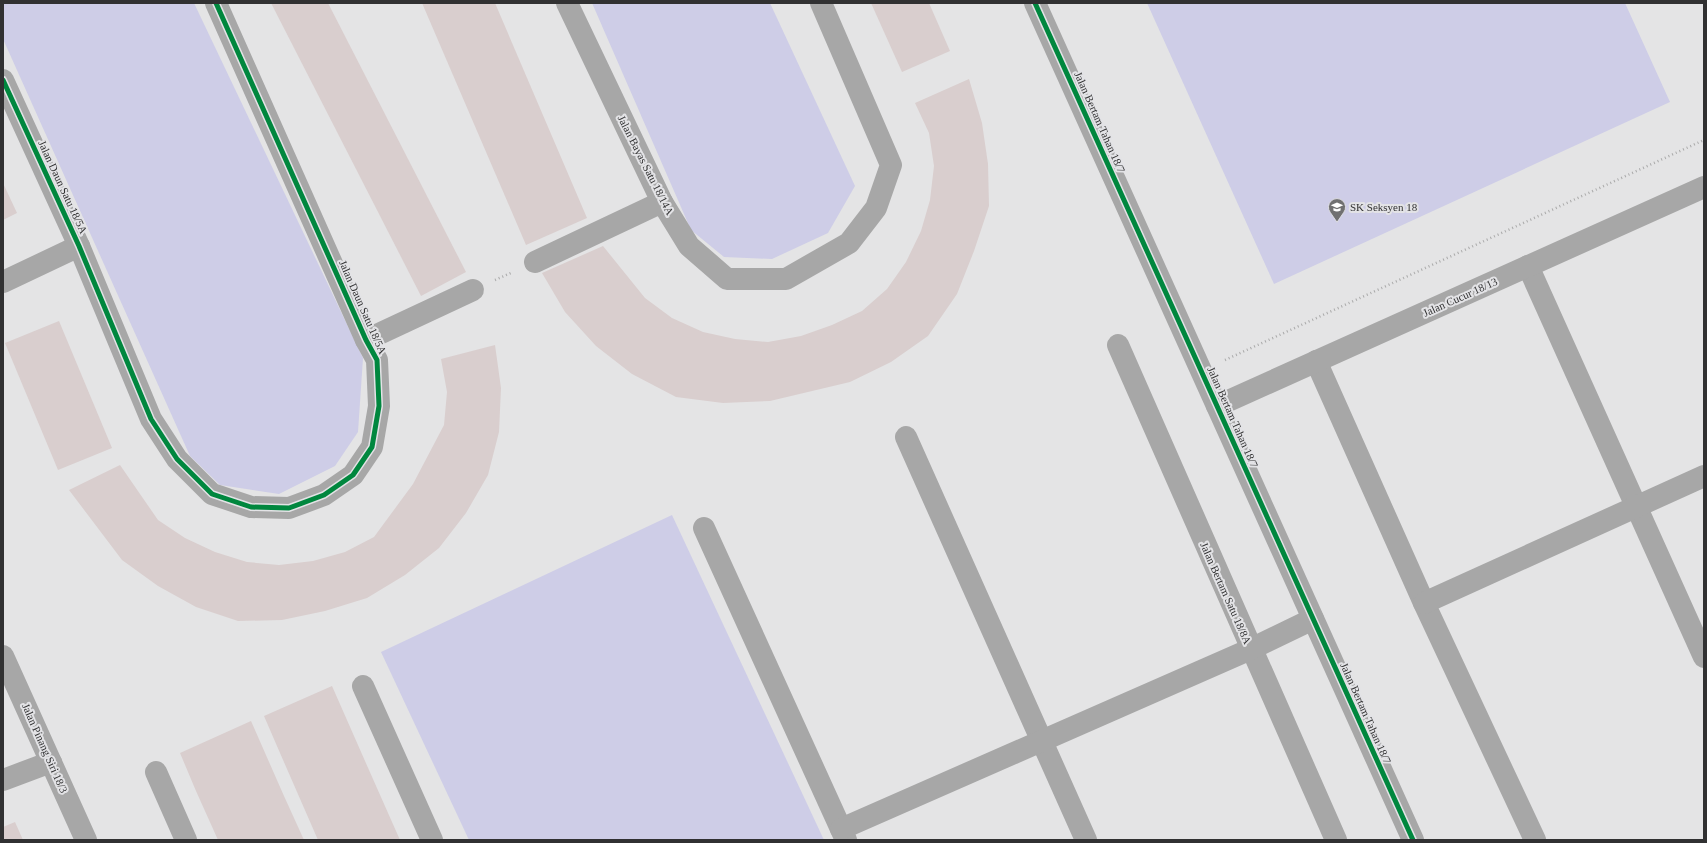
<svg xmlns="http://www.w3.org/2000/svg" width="1707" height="843" font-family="'Times New Roman',serif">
<rect width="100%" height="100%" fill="#e4e4e5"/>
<g fill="#cecde7">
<polygon points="3,3 194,3 363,358 358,432 335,466 279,494 220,485 190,456 3,39"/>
<polygon points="592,3 770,3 855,186 828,233 772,259 724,257 691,230"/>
<polygon points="1147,3 1625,3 1670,102 1274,284"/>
<polygon points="672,515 824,840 469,840 381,652"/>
</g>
<g fill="#d9cece">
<polygon points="271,3 328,3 466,272 421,296"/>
<polygon points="422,3 495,3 587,218 526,245"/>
<polygon points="871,3 929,3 950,51 902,72"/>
<polygon points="969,79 982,123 988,164 989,206 974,251 957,294 928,336 891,362 850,382 770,401 723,403 676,397 632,374 596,346 565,312 542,273 603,246 645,298 672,318 703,332 735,339 768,342 801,336 832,325 862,311 887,289 906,262 921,231 930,200 934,166 929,133 915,103"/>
<polygon points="3,183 17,213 3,220"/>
<polygon points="59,321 112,448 58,470 5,343"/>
<polygon points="495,345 501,388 499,432 488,475 466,513 439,548 405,575 367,598 325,611 282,620 238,621 196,607 158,586 122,560 69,490 120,465 158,520 185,538 215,552 247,562 279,565 313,561 345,552 374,537 413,484 444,425 447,392 441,359"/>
<polygon points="332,686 365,761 400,840 318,840 280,753 264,716"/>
<polygon points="251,721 284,796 304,840 218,840 196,791 180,753"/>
<polygon points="15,822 23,840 3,840 3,827"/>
</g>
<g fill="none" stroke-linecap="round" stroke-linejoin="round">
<g stroke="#aaa" stroke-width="2.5" stroke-dasharray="1 3" stroke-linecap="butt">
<polyline points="495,280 513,272"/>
<polyline points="1225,360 1704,140"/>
</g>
<g stroke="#a7a7a7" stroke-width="22">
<polyline points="567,3 662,202 689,246 727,279 786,279 849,243 876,208 891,165 821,3"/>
<polyline points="1035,3 1413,840"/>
<polyline points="3,80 79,246 151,419 177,459 212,494 251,507 289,508 324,495 353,475 372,447 379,406 377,360 366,340 216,3"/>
<polyline points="535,262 662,202"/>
<polyline points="1528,266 1704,657"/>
<polyline points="3,282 79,246"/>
<polyline points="366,340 473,290"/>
<polyline points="1118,345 1336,840"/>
<polyline points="1316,361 1424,603 1535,840"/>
<polyline points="1217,406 1704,187"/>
<polyline points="906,437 1086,840"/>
<polyline points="704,528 846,840"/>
<polyline points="1424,603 1704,476"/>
<polyline points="3,656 86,840"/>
<polyline points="363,686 432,840"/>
<polyline points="156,772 186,840"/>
<polyline points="3,780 51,762"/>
<polyline points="841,829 1251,649 1313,619"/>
</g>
<g stroke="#e3e3e6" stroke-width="8">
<g id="cycleway">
<polyline points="1035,3 1413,840"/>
<polyline points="3,80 79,246 151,419 177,459 212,494 251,507 289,508 324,495 353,475 372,447 379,406 377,360 366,340 216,3"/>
</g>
</g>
<use href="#cycleway" stroke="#00873e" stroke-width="5"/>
</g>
<defs>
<g id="school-pin" transform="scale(0.9)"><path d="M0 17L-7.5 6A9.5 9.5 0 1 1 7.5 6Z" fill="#707071" stroke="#e3e3e6"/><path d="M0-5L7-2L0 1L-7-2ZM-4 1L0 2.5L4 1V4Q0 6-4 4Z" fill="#fff"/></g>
</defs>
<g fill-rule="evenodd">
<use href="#school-pin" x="1337" y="207"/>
</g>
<g text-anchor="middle" stroke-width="4" stroke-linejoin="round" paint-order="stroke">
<g font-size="11" fill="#313132" stroke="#e3e3e6">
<text transform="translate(1100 122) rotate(66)" y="4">Jalan Bertam Tahan 18/7</text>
<text transform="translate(646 165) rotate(63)" y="4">Jalan Bayas Satu 18/14A</text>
<text transform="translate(63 187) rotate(65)" y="4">Jalan Daun Satu 18/5A</text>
<text transform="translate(1460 297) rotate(-24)" y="4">Jalan Cucur 18/13</text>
<text transform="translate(363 307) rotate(66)" y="4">Jalan Daun Satu 18/5A</text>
<text transform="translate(1233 417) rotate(66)" y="4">Jalan Bertam Tahan 18/7</text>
<text transform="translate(1226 593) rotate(66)" y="4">Jalan Bertam Satu 18/8A</text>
<text transform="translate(1366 713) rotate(66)" y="4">Jalan Bertam Tahan 18/7</text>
<text transform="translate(45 748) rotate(66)" y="4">Jalan Pinang Siri 18/3</text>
</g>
<g font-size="11" fill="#313132" stroke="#e3e3e6" text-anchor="start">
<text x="1350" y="211">SK Seksyen 18</text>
</g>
</g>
<rect width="1707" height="843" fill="none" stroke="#313132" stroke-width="8"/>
</svg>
